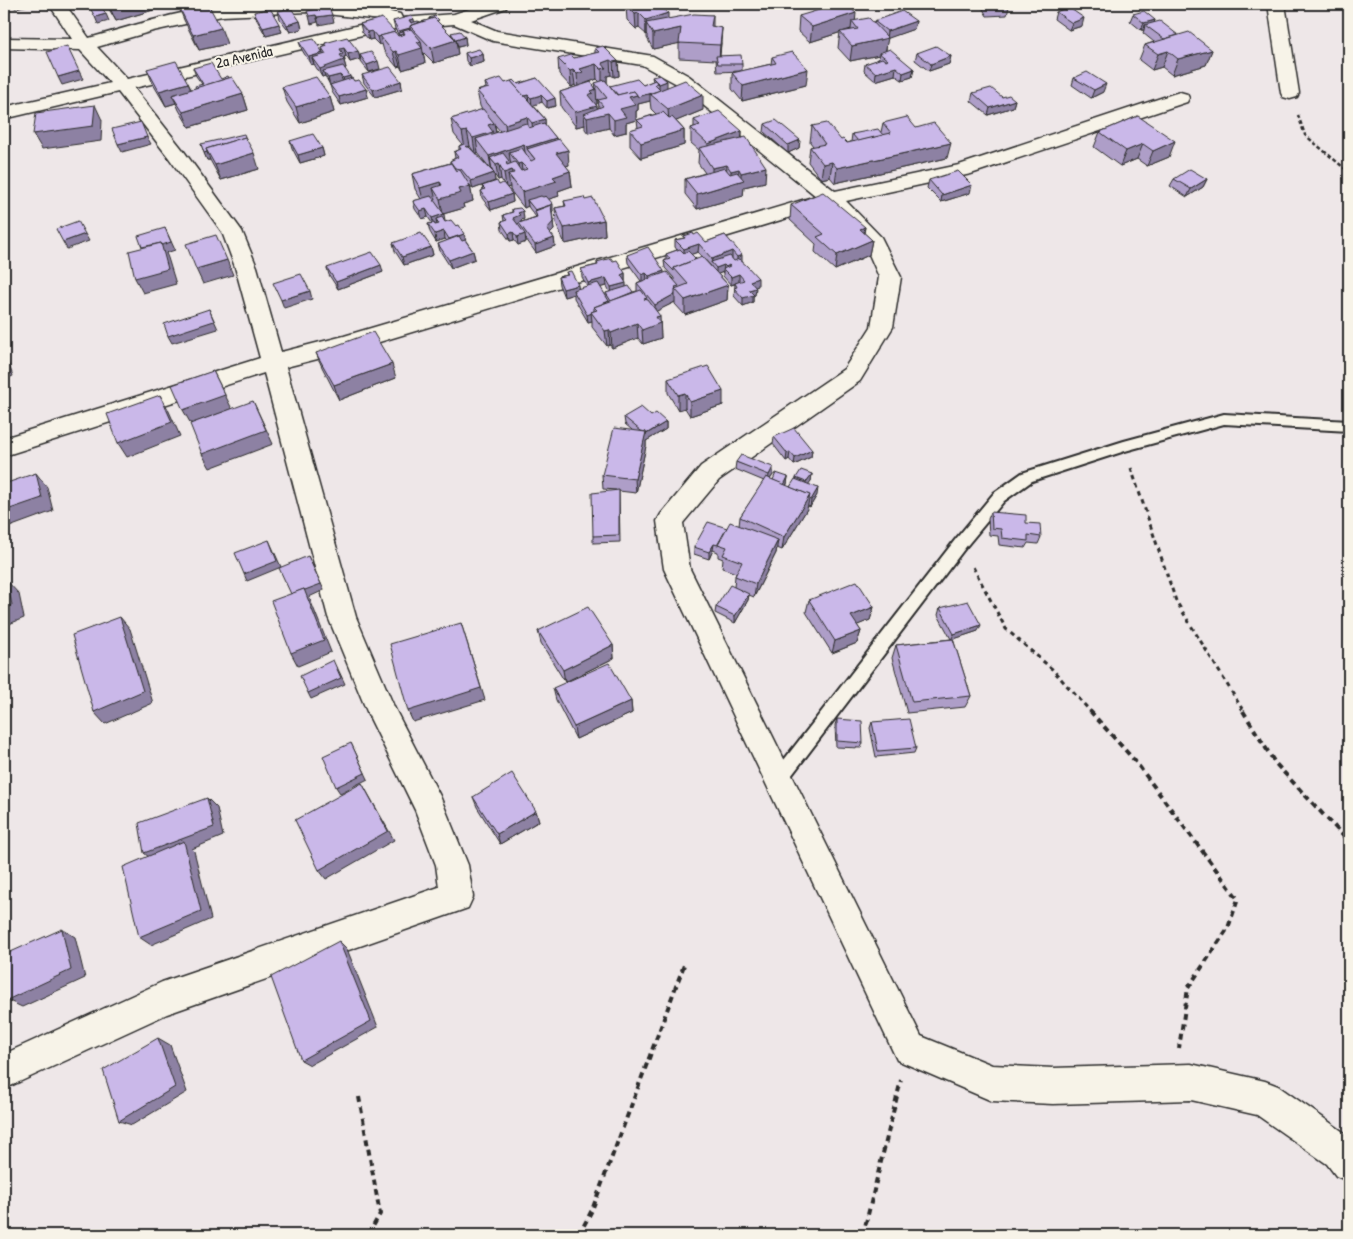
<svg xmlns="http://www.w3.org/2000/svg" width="1353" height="1239" font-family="'Patrick Hand',sans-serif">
<rect width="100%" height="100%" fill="#eee7e8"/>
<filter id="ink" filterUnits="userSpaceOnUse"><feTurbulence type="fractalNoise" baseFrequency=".02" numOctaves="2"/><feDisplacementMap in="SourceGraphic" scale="10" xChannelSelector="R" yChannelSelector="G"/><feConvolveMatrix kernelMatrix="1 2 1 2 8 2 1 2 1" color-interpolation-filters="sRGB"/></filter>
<g filter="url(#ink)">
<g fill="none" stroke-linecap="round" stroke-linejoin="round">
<g stroke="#2b2b2b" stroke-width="4">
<polygon id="lane" points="1224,414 1349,421 1349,431 1224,424 1125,451 1032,481 1004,501 965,548 785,784 779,787 773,784 771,779 773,774 955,540 994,493 1022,473 1124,441"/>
</g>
<g stroke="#2b2b2b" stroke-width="3">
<g id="street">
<path d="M49 4H65L89 38C133 26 177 11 222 6 275 0 348 1 400 14L402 18 454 14 484 4H508L506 8 471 20 497 31 653 56 689 76 835 191 959 165 1173 94 1180 92 1187 94 1189 98 1187 102 971 174 846 201 881 237 901 277 893 327 860 381 719 480 683 523 690 569 921 1036 992 1065 1053 1068 1191 1064 1265 1081 1278 1086 1349 1136V1181L1336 1176 1327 1164 1257 1115 1191 1100 1053 1104 992 1101 897 1060 664 569 657 521 661 514 701 466 844 369 871 327 879 277 865 245 827 206 353 350 286 367 356 617 395 709 440 796 468 865 473 897 468 908 167 1014 4 1089V1054L162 982 439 887 436 865 415 810 368 714 328 617 264 373 4 456V438L260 358 235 267 222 232 169 158 118 92 4 119V107L110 83 80 50 4 48V38L72 39ZM308 12 381 20 127 79 97 47 153 31 222 16ZM454 24 493 41 642 65 677 84 816 196 344 336 281 352 257 267 242 231 183 150 134 88 384 30Z"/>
<polygon points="1268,4 1285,4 1299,93 1297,97 1290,99 1283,97 1281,93"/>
</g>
</g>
<polyline stroke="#2b2b2b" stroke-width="2.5" stroke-dasharray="4 2.5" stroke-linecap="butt" points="1298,115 1305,135 1349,172"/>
<g stroke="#2b2b2b" stroke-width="3" stroke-dasharray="4.5 4" stroke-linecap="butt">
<polyline points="1131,468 1176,601 1244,712"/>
<polyline points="973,567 1006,629 1052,669 1091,712"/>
</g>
<g stroke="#2b2b2b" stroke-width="4" stroke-dasharray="6 4.5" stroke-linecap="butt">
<polyline points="1090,711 1135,761 1238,899 1228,928 1188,988 1179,1048"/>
<polyline points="1243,711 1275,763 1349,842"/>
<polyline points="359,1097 380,1214 368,1235"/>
<polyline points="579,1235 592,1210 684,965"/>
<polyline points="863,1235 901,1080"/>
</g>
<use href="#lane" fill="#f7f3e8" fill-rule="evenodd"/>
<use href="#street" fill="#f7f3e8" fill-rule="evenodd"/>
</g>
<g fill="#ae9ec8" stroke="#2b2b2b" fill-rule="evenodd">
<polygon points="106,4 150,4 153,10 116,21"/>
<polygon points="606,4 656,4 659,6 659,9 668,19 713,15 713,26 721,43 720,56 742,64 742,71 771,64 772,57 806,85 742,101 732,89 732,73 741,71 717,72 716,60 679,58 679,43 653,49 647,38 647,35 639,28 636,29 627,20 626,7 623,8 620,5 609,7"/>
<polygon points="980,4 1007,4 1009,7 1007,15 987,16"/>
<polygon points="178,5 227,44 199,50 184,20"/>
<polygon points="278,11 300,21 302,29 290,32 280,19"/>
<polygon points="254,12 282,32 266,36 257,20"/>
<polygon points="1056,12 1082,26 1069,30 1054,19"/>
<polygon points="1133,14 1155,20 1154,23 1178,35 1212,50 1206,65 1172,75 1162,67 1152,70 1139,60 1145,45 1154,42 1143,33 1144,30 1141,30 1130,21"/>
<polygon points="799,16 873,23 874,21 916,21 914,29 887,38 886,51 914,69 912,77 902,80 895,75 875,81 864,71 865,64 878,60 879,55 850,61 838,48 840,32 851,30 851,29 810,42 798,31"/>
<polygon points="429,18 439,23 452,36 451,33 465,37 466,45 458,47 457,46 458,55 434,63 423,52 425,63 402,70 400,66 397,67 384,51 382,44 379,45 373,39 369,40 362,32 360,24 398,36 398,34 395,29 393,21 420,22 429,20"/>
<polygon points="299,42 323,53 322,48 326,46 325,43 358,51 360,59 350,62 346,56 344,57 345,61 344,61 346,68 344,69 350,78 366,89 368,97 341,105 332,92 330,85 325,76 322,77 314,64 311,65 302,50"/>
<path d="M595 48 618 61 619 76 614 77 611 75 607 76V83L610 86 643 85 653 81 652 77 667 87 703 110 676 121 684 130V145L641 158 630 146V130L638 128 637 120 656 114 651 109 650 101 638 104V110L636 111V120L626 123V132L614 135 609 128 588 133 585 129V125L576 127 561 107 560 92 576 87 575 85 571 87 559 74 558 59 574 58 595 53ZM597 79 600 82 595 83 596 88 584 84ZM597 99 598 100 599 108H597L596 105 597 104Z"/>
<polygon points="465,53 483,54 484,62 470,66 466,61"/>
<polygon points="917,53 951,56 949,64 929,71 915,60"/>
<polygon points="360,55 380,69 369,72 361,62"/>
<polygon points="193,68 221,79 243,94 248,110 189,127 179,110 176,103 166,106 153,84 147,69 188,83 191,89 196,88 202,84 196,76"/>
<polygon points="362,75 401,81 402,89 375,97 364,83"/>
<path d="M537 78 556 106 547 108 542 102 533 105 545 119V125L556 138 569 165 566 166 570 171 572 186 558 191 559 196 549 199 553 211 552 212 554 230 550 233 554 238 555 246 536 253 526 239V242L518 245 514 240 510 241 502 230 501 222 504 221 503 215 512 212V209L524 219 521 220V222L536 217 529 208 528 206 524 208 510 190V187L507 188 512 194 513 202 491 210 482 198 481 191 483 190 482 186 499 185 505 186 501 179 498 180 494 174 495 181 473 189 469 184 470 186 473 201 463 204 464 208 443 214 445 222 466 241 473 251 475 259 451 268 440 251 438 244 447 241 445 239 436 242 430 232 428 224 432 223 428 217 422 219 415 209 413 201 421 199 415 189 412 174 450 163V161L455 158 454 152 459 150V146L462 144 454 134 451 119 482 110 480 106 477 91 486 88 485 83H505L518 84ZM495 125 500 131 496 132ZM470 146 474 152 467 147ZM476 153H478L492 171 493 172Z"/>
<polygon points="1074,78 1103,92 1091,98 1072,85"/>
<polygon points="282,87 330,97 334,112 300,123 287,102"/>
<polygon points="973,93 1002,97 1015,100 1013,107 988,115 971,101"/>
<polygon points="1138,116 1169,157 1147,166 1137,159 1120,166 1094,147 1100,132"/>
<polygon points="694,120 742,131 742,138 765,182 744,187 743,196 697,209 685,194 685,179 705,173 698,163 699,150 691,143 691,128 694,127"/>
<polygon points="883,123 916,128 947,158 835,183 830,177 821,179 808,162 810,147 813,146 810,142 812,126 847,143 851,142 852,134 881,132"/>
<polygon points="765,124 800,140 799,148 788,153 764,132"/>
<polygon points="290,141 322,148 324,156 300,163 292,148"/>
<polygon points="201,144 259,169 221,180 210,160 207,160"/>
<polygon points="1174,179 1207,179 1203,187 1187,197 1170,186"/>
<polygon points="929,180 970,193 941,202 927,188"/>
<polygon points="585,200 604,220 605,235 565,244 556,223 555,208 565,206 564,201"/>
<polygon points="791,205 865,227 864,233 872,240 869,255 835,270 815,252 816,244 790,220"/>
<path d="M694 235 706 242 725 235 758 286 755 287V295L753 296V302L743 306 734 296 735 284 731 285 723 276V272L718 274 728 285 727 300 685 315 675 304V302L656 311 660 322 661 338 643 344 638 338 612 348 610 345 607 346 592 327V321L588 322 574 298V294L564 297 559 285 558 277 567 275 566 272 579 289 587 286 582 277 581 269 597 265V262L613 261 625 273V281L626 287 633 292 637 291V283L641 281 628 263 627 255 664 273 674 280V278L665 268 664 261 666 260V254L677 250 675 247V240L684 238V236ZM698 252 711 266V267L696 259 691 254ZM607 286 610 292 606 293V297L600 287Z"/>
<polygon points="393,243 431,247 433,255 404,265 395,251"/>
<polygon points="327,268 383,272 338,289 329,275"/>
<polygon points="316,353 396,378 339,400 322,367"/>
<polygon points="668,379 723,405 690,416 685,408 678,410 668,393"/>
<polygon points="651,416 666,422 666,429 646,441 646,446 636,493 619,491 620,542 593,543 593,536 616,490 603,489 602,475 632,430 625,424 624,417"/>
<polygon points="774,437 812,450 811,457 794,465 789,459 786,461 773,444"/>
<polygon points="736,462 773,475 770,479 773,480 788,477 787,484 786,486 790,487 796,480 796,478 812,474 811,481 808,484 817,495 810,507 808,506 807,509 782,550 777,548 776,553 754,597 749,595 748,600 735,623 715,613 716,607 734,587 735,576 736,573 722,568 723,559 718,557 718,552 713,550 709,559 694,554 694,547 727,528 739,526 740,517 764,481 735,469"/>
<polygon points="991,512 1026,523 1041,537 1038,544 1028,543 1025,548 999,545 998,536 989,535 988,519"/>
<polygon points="809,600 874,607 870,620 857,625 861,631 857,643 832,653 806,612"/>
<polygon points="940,608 978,631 953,639 971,696 965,707 907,713 892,658 896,645 951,639 938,615"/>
<polygon points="538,631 613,645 614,658 565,682 541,643"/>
<polygon points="553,688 631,701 632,713 576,739 556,700"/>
<polygon points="837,719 863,743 861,748 836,747 835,725"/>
<polygon points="872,722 916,748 914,753 876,757 870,728"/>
<polygon points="473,797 536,811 539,821 500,844 477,807"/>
</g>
<g fill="#8d81a3" stroke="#2b2b2b">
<polygon points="13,4 34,4 15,8"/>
<polygon points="116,4 150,4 153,10 116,21 109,6"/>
<polygon points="164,4 178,4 165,7"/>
<polygon points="434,4 442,4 434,6"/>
<polygon points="609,4 620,4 620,5 609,7"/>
<polygon points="623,4 633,4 633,5 626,5 626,7 623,8"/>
<polygon points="659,6 659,16 668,13 668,28 646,23 646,35 646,20 654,8"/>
<polygon points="639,13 639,28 636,29 635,14"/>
<polygon points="856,13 855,24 852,21 851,29 810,42 812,27"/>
<polygon points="106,14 109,21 98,24 95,17"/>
<polygon points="316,15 318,22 311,24 309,16"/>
<polygon points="332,15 334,22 319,25 317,17"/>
<polygon points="1084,18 1082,26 1069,30 1072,23"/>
<polygon points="414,19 415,26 409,20"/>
<polygon points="1155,20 1152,28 1145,25 1144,30 1141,30 1144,23"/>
<polygon points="300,21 302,29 290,32 287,25"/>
<polygon points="916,21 914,29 886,39 887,31"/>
<polygon points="279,24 282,32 266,36 263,28"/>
<polygon points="221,28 227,44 199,50 193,35"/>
<polygon points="410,28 412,35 405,34 403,31 401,37 399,31"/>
<polygon points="681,28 681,43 653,49 653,34"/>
<polygon points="722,28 721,43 719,60 720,45"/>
<polygon points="372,31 373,39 369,40 367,32"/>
<polygon points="380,36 382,44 379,45 377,37"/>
<polygon points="465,37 466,45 458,47 456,40"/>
<polygon points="888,38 885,53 879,53 879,55 850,61 852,46"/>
<polygon points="456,40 458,55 434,63 431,48"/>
<polygon points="421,41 425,63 402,70 399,55 417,42"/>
<polygon points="344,48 346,56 344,57 345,61 344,61 346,68 326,75 323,71 325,76 322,77 320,69 340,55 340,49"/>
<polygon points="1212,50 1206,65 1172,75 1178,59"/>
<polygon points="358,51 360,59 350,62 348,54"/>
<polygon points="396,51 400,66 397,67 393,52"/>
<polygon points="1168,51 1162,67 1152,70 1158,54"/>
<polygon points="323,53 326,61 312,58 314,64 311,65 309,57"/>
<polygon points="483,54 484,62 470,66 469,58"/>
<polygon points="951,56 949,64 929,71 931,64"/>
<polygon points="610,60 611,75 607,76 607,83 602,84 602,63"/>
<polygon points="378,61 380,69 369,72 367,65"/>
<polygon points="618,61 619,76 614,77 613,62"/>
<polygon points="596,64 597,79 584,84 584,87 578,89 577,74 580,69"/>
<polygon points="896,67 895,75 875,81 876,73"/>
<polygon points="808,69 806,85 742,101 743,86"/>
<polygon points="914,69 912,77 902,80 903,73"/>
<polygon points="573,70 575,85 571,87 570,71"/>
<polygon points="79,71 83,79 62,85 58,77"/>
<polygon points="340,75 343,82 330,86 328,78"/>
<polygon points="350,76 352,83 345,85 343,78"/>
<polygon points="401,81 402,89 375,97 373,90"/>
<polygon points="667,81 667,89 659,91 659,84"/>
<polygon points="188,83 194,98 172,95 176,103 166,106 159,91"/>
<polygon points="1106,84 1103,92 1091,98 1094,90"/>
<polygon points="366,89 368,97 341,105 339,97"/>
<polygon points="596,89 597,104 594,105 597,106 598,115 608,113 609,128 588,133 587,118 584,114 585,125 576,127 575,112 591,91"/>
<polygon points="243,94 248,110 189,127 183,112"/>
<polygon points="650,94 650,101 638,104 638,110 636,111 636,120 626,123 626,132 614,135 614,120 620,109 629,97 637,95"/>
<polygon points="528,95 529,102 521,97"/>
<polygon points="541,95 542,102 532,106 531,98"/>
<polygon points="703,95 703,110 669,124 668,109"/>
<polygon points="330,97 334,112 300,123 296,107"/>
<polygon points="555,98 556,106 547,108 547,101"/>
<polygon points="1015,100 1013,107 988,115 990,108"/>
<polygon points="95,105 102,120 101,141 42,149 33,134"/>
<polygon points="527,117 529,133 507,140 505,124"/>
<polygon points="545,119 546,134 534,138 532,123"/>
<polygon points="494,123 497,138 476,139 478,153 475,153 473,138 488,125"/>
<polygon points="684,130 684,145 641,158 641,143"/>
<polygon points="467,131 470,146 465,148 462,132"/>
<polygon points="742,131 741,146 708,159 708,144"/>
<polygon points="147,137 151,144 122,152 118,144"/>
<polygon points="556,138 557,153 568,150 569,165 558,169 535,159 527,149 527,147"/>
<polygon points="800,140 799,148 788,153 788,145"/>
<polygon points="1175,141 1169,157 1147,166 1153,151"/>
<polygon points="951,143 947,158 835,183 837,168"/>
<polygon points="524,144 526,160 509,152 513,181 508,174 510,187 506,188 504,173 499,164 501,179 498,180 496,165 490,158 492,171 489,156"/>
<polygon points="1143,144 1137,159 1120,166 1126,151"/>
<polygon points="322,148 324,156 300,163 298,155"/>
<polygon points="207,152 210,160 207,160 204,153"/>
<polygon points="254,153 259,169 221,180 215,165"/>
<polygon points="832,162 830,177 821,179 823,164"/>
<polygon points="521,163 523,178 520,179 518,164"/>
<polygon points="727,165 726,180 712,184 712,168"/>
<polygon points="766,167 765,182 744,187 743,196 697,209 697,194 731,184 731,171 739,169 738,182 741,181 741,173"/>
<polygon points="570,171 572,186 558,191 559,196 531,205 527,200 528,206 524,208 522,192 553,177"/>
<polygon points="494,173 495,181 473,189 471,181"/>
<polygon points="1207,179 1203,187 1187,197 1191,189"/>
<polygon points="440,182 443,197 433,188 436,200 424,203 420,188"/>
<polygon points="972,185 970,193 941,202 942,195"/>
<polygon points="470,186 473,201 463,204 464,208 443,214 440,199 459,189"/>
<polygon points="512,194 513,202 491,210 489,202"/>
<polygon points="553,204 553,211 552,212 554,230 548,236 537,217 535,210"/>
<polygon points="426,209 428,217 422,219 420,211"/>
<polygon points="523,211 524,219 521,220 521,223 514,225 513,218 518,213"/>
<polygon points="444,214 445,222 436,219 437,224 434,226 432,218"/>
<polygon points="604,220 605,235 565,244 564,228"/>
<polygon points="865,227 862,243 860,229"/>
<polygon points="165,228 175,250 166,253 168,258 176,284 143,293 135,278 144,251"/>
<polygon points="444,231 445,239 436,242 435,234"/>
<polygon points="513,232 514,240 510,241 509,234"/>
<polygon points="85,234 89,241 67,249 63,242"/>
<polygon points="464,234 466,241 450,246 449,239"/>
<polygon points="525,234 526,242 518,245 517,237"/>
<polygon points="554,238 555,246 536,253 535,245"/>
<polygon points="872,240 869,255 835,270 837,255"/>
<polygon points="699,244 698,252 684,257 684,249"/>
<polygon points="431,247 433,255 404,265 402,257"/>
<polygon points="473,251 475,259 451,268 449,260"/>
<polygon points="732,251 732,259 711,263 712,259"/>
<polygon points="742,255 742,263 737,265 737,257"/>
<polygon points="227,260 233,275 203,284 196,269"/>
<polygon points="381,265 383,272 338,289 336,282"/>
<polygon points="724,265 723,272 716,275 716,268"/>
<polygon points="664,271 664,278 649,284 649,276"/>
<polygon points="625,273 625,281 622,282 621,275"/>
<polygon points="646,273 647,280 642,282 642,275"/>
<polygon points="739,274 739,282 731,285 731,277"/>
<polygon points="606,278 607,286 589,290 588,283"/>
<polygon points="758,278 758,286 750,289 750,281"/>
<polygon points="626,283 626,291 612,295 611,287"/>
<polygon points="578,285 579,293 573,290 574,294 564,297 563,289"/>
<polygon points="728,285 727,300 685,315 685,300"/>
<polygon points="756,288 755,295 753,296 753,302 743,306 743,298 749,290"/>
<polygon points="310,291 312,299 284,308 281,300"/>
<polygon points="675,294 675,302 655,312 655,305"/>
<polygon points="209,309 218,329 172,343 168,336"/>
<polygon points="591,313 592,321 588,322 587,315"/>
<polygon points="660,316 661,338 643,344 642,330 656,317"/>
<polygon points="637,323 638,338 612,348 611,333"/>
<polygon points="609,330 610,345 607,346 605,331"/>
<polygon points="4,351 13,376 4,380"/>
<polygon points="392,364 396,378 339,400 334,385"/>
<polygon points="213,371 232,409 191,424 183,410"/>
<polygon points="723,391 723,405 690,416 690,402"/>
<polygon points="685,393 685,408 678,410 678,395"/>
<polygon points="160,395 168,409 180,436 127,457 118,443"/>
<polygon points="253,401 273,444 210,468 202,454"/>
<polygon points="666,422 666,429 646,441 646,446 636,493 635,479 645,435"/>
<polygon points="812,450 811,457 794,465 795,458"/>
<polygon points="790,452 789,459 786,461 787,453"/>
<polygon points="773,467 773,475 768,482 769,475"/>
<polygon points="36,473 47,487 53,511 4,529 4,511"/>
<polygon points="812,474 811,481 805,489 806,482"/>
<polygon points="788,477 787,484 781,495 782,488"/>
<polygon points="818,488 817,495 810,507 811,500"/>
<polygon points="810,495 807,509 782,550 784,537"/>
<polygon points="269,540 281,567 247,581 244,574"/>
<polygon points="778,540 776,553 754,597 756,584"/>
<polygon points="714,544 713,550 709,559 709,552"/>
<polygon points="308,556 324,590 309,597 331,652 298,666 291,653"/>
<polygon points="7,581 19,594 24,618 4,626 4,608"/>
<polygon points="749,594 748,600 735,623 735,616"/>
<polygon points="874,607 870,620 848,629 851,616"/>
<polygon points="120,617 130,629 153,703 105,724 94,712"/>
<polygon points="461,623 485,700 413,722 408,711"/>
<polygon points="981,625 978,631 951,640 954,634"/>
<polygon points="861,631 857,643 832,653 835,641"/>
<polygon points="613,645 614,658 565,682 563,670"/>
<polygon points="337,667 345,684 311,699 308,693"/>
<polygon points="631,701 632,713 576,739 574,727"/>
<polygon points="351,743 368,779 340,793 336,787"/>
<polygon points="362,783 394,840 326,879 319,870"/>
<polygon points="207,798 217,808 223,836 192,849 194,851 211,919 151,945 139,937 155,862 144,853"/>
<polygon points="536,811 539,821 500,844 497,834"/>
<polygon points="62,929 75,937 85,978 22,1007 7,1000"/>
<polygon points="339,941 347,949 378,1027 310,1065 301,1060"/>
<polygon points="158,1038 170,1045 187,1092 132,1125 119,1121"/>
</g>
<g fill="#cab8e9" stroke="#2b2b2b">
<polygon points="88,4 100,4 106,14 95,17"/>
<polygon points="181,4 193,4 194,5 199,4 208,4 221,28 193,35 178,5"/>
<polygon points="636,4 656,4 659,6 654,8 656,10 662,8 668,13 646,20 639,13 635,14 626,5"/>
<polygon points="839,4 845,4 856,13 812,27 799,16"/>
<polygon points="986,4 1007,4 1009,7 989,8"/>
<polygon points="329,7 332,15 317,17 316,15 309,16 307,11"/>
<polygon points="1068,7 1084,18 1072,23 1056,12"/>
<polygon points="270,8 279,24 263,28 254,12"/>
<polygon points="291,8 300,21 287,25 278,11"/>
<polygon points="902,11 916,21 887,31 874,21"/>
<polygon points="1144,11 1155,20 1144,23 1133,14"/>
<polygon points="694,14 713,15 711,26 722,28 720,45 679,43 681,28 653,34 646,23"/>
<polygon points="411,16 414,19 409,20 411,23 418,21 420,22 410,26 410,28 399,31 393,21"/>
<polygon points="435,16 439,20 437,21 434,18 430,19 429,18"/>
<polygon points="382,18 395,32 377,37 372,31 367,32 360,24"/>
<polygon points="434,18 456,40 431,48 410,26"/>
<polygon points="869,18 888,38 852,46 840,32 858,29 852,21"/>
<polygon points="1160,21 1178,35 1164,39 1145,25"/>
<polygon points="411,29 421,41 417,42 422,48 399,55 396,51 393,52 380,36 395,32 398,36 405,34 403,31"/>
<polygon points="460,31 465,37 456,40 451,33"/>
<polygon points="403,32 404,34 399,35 398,33"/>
<polygon points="1189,32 1212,50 1178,59 1168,51 1158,54 1145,45"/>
<polygon points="347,37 358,51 348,54 344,48 340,49 343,54 340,55 344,60 320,69 312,58 326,54 322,48 327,46 325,43"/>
<polygon points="314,39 323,53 309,57 299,42"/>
<polygon points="67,46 79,71 58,77 47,52"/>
<polygon points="603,46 618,61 613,62 610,60 602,63 606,68 601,69 596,64 580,69 583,72 577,74 573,70 570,71 558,59 571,55 574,58 599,52 595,48"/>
<polygon points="936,46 951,56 931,64 917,53"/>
<polygon points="479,49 483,54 469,58 465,53"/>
<polygon points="890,49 914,69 903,73 896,67 876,73 865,64 882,58 886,61 888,60 879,53"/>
<polygon points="371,52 378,61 367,65 360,55"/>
<polygon points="792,52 808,69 743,86 732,73 776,63 772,57"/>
<polygon points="741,55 742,64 718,64 716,56"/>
<polygon points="176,61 188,83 159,91 147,69"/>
<polygon points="211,63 221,79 228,76 229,78 196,88 195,86 203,84 193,68"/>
<polygon points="343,66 350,76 343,78 340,75 328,78 323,71"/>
<polygon points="390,67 401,81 373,90 362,75"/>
<polygon points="1087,72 1106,84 1094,90 1074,78"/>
<polygon points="660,75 667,81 659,84 652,77"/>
<polygon points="232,77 243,94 183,112 172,95"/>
<polygon points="316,77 330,97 296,107 282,87"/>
<polygon points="352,78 354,81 359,80 366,89 339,97 330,85"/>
<polygon points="501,78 505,83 511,81 545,119 532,123 527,117 505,124 477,91 489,88 485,83"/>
<polygon points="537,78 555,98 547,101 541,95 531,98 528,95 524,96 511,81 514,80 518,84"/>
<polygon points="637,79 643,85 655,80 657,83 655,84 661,90 651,93 638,97 637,95 634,91 618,95 610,86"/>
<polygon points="605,80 617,95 634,91 637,95 629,97 635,105 620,109 626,117 614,120 608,113 587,118 584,114 603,106 598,100 607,98 595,83"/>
<polygon points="685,80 703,95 668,109 650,94"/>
<polygon points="591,82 596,89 591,91 593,93 588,95 597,106 575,112 560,92"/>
<polygon points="991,88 1002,97 1009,95 1015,100 990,108 973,93"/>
<polygon points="95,105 93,126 33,134 36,113"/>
<polygon points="483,109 494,123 488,125 493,132 473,138 467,131 462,132 451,119"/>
<polygon points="719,111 742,131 708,144 691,128 700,125 694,120"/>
<polygon points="663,112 669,118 672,117 684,130 641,143 630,130 643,126 637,120"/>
<polygon points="1138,116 1175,141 1153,151 1143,144 1126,151 1100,132"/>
<polygon points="907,117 916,128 934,123 951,143 837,168 832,162 823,164 810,147 825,144 812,126 827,123 841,140 843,139 847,143 891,133 883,123"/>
<polygon points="776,120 800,140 788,145 765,124"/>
<polygon points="141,122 147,137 118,144 112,129"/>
<polygon points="526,123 529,128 544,123 556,138 527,147 524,144 489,156 476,139"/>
<polygon points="878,129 883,135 858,141 852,134"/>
<polygon points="244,134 246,139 245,137 206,149 207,152 204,153 201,144"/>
<polygon points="313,134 322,148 298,155 290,141"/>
<polygon points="245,137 254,153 215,165 206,149"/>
<polygon points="746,137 766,167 741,173 739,169 731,171 727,165 712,168 699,148"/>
<polygon points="559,139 568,150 556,153 570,171 553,177 557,181 522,192 508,174 514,173 512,170 504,173 499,164 496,165 490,158 503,153 509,161 506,162 507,165 515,162 521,171 527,169 521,163 518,164 509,152 522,148 531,161 535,159 527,149"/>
<polygon points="464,144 467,147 469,147 494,173 471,181 461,169 455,168 450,161 458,157 454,152 461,149 459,146"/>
<polygon points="451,163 456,171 460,170 470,186 459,189 461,193 440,199 433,188 442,185 440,182 420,188 412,174"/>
<polygon points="725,168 730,174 737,172 744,180 697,194 685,179"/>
<polygon points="1190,169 1207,179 1191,189 1174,179"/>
<polygon points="958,171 972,185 942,195 929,180"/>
<polygon points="497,181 499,185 503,183 512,194 489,202 481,191 485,189 482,186"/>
<polygon points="823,192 865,227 860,229 872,240 837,255 817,237 824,234 791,205"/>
<polygon points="431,196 444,214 432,218 426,209 420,211 413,201"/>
<polygon points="541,196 543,197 546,196 553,204 535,210 527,200"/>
<polygon points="584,197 585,200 593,198 604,220 564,228 555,208 566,206 564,201"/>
<polygon points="551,205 553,222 547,229 554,238 535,245 519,223 537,217 535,211"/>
<polygon points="520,208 523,211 518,213 520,215 513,218 525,234 517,237 513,232 509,234 501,222 507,220 503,215 513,212 512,209"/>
<polygon points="442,217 445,222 451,220 456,226 459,225 464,234 449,239 444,231 435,234 428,224 434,223 435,225 439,224 436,219"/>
<polygon points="78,221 85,234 63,242 56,229"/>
<polygon points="165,228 171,242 162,245 161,243 142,247 138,236"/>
<polygon points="421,233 431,247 402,257 393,243"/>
<polygon points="693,233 694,235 698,233 706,242 725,235 742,255 737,257 732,251 712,259 699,244 684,249 675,240 685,238 684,236"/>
<polygon points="216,235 227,260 196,269 186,244"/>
<polygon points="459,236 462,241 465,240 473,251 449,260 438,244"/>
<polygon points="161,243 168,269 135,278 129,251"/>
<polygon points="648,247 664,271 649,276 646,273 642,275 627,255"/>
<polygon points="680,249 684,253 688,251 696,259 674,268 674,271 664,261 670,259 666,254"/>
<polygon points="372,252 381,265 336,282 327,268"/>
<polygon points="730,256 734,261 739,259 747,266 758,278 750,281 756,288 749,290 754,295 743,298 734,288 737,287 735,283 744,280 739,274 731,277 723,269 730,266 729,265 726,267 724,265 716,268 711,262"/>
<polygon points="702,257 728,285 685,300 675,289 688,284 674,268"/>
<polygon points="611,258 613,261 617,260 625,273 621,275 626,283 611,287 606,278 588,283 581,269 598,265 597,262"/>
<polygon points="571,271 578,285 563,289 558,277 568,275 566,272"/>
<polygon points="667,272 679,286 675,287 676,288 675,289 675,294 655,305 637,283"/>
<polygon points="301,274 310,291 281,300 273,283"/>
<polygon points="598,283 609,301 594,307 594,311 591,312 592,313 587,315 573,290"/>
<polygon points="629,286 633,292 611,301 606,293"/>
<polygon points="641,290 647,298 644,299 648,300 660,316 656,317 660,323 642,330 637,323 611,333 609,330 605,331 591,312 597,310 594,307"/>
<polygon points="209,309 214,321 168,336 164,324"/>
<polygon points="373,332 392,364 334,385 316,353"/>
<polygon points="708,366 723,391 690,402 685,393 678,395 668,379"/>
<polygon points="213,371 225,395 183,410 172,385"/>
<polygon points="160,395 172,422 118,443 107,414"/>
<polygon points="253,401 266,430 202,454 190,424"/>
<polygon points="641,407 651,416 656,413 666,422 646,434 646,432 641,431 624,417"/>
<polygon points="614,428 646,432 635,479 602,475"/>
<polygon points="794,428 812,450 795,458 790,452 787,453 774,437"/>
<polygon points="741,455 773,467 769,475 736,462"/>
<polygon points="801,470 812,474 806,482 796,478"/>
<polygon points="36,473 42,498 4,511 4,484"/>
<polygon points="776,473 788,477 784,485 773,480"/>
<polygon points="766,477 810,495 784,537 740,517"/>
<polygon points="795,479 818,488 811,500 809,499 810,495 790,487"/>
<polygon points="619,490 619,535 593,536 592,493"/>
<polygon points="991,512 1026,515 1026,523 1040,524 1041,537 1028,535 1028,541 1002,538 1001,529 992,528"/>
<polygon points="708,522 727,528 718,544 718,545 714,544 709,552 694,547"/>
<polygon points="730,522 778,540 756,584 735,576 742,562 723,555 727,547 718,544"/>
<polygon points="269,540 277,561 244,574 235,553"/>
<polygon points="308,556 321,584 305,590 304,589 291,594 279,568"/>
<polygon points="7,581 12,605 4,608 4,583"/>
<polygon points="857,581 874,607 851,616 861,631 835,641 809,600"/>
<polygon points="730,585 749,594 735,616 716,607"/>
<polygon points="304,589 324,640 291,653 271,601"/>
<polygon points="968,601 981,625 954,634 940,608"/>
<polygon points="588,607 613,645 563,670 538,631"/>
<polygon points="120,617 143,691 94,712 72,635"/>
<polygon points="461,623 481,688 408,711 390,644"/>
<polygon points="953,639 971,696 912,702 896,645"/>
<polygon points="333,660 341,678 308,693 300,676"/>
<polygon points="609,663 631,701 574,727 553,688"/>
<polygon points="837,719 862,721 863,743 837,741"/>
<polygon points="909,719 916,748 878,751 872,722"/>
<polygon points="351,743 365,773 336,787 323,756"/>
<polygon points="512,773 536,811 497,834 473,797"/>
<polygon points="362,783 388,831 319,870 295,820"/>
<polygon points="207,798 214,827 144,853 139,823"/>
<polygon points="184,841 201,911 139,937 123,867"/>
<polygon points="62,929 71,970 7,1000 4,980 4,955"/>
<polygon points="339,941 371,1021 301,1060 271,977"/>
<polygon points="158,1038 175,1087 119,1121 103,1070"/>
</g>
</g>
<g text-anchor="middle" stroke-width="4" stroke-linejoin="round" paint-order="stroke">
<g font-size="15" fill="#2b2b2b" stroke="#f7f3e8">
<text transform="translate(244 57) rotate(-13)" y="5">2a Avenida</text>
</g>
</g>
<rect width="1353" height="1239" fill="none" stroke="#f7f3e8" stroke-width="20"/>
<rect x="10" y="10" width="1333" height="1219" fill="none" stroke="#2b2b2b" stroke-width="2" filter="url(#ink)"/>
</svg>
